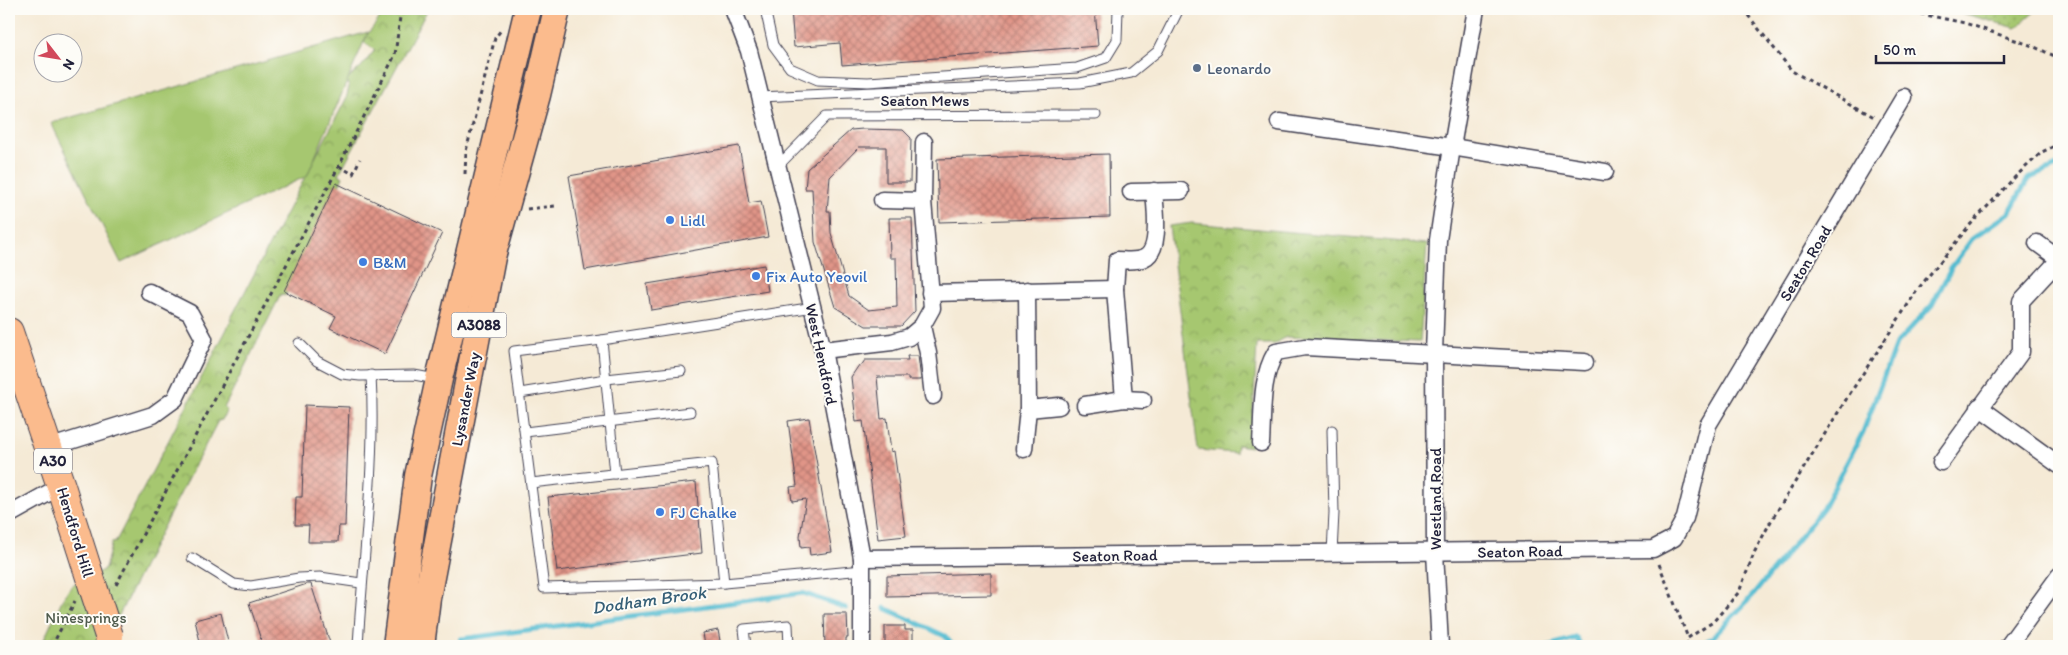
<svg xmlns="http://www.w3.org/2000/svg" width="2068" height="655" font-family="Itim,sans-serif">
<defs>
<pattern id="grass-dots" width="8" height="8" patternUnits="userSpaceOnUse" patternTransform="scale(1.25)"><rect width="8" height="8" fill="#a6c770"/><path d="M2 2h.1M6 6h.1" fill="none" stroke="#87a15d" stroke-width="1.8" stroke-linecap="round"/></pattern>
<pattern id="park-crowns" width="20" height="18" patternUnits="userSpaceOnUse" patternTransform="scale(1.25)"><rect width="20" height="18" fill="#a6c770"/><path d="M2 6a3 3 0 1 1 6 0M12 15a3 3 0 1 1 6 0" fill="none" stroke="#87a15d"/></pattern>
<pattern id="building-cross-hatch" width="8" height="8" patternUnits="userSpaceOnUse" patternTransform="scale(1.25)"><rect width="8" height="8" fill="#e19588"/><path d="M0 0l8 8M0 8l8-8" fill="none" stroke="#b67970"/></pattern>
</defs>
<rect width="100%" height="100%" fill="#fdfcf7"/>
<filter id="ink" filterUnits="userSpaceOnUse"><feTurbulence type="fractalNoise" baseFrequency=".02" numOctaves="2"/><feDisplacementMap in="SourceGraphic" scale="10" xChannelSelector="R" yChannelSelector="G"/><feConvolveMatrix kernelMatrix="1 2 1 2 8 2 1 2 1" color-interpolation-filters="sRGB"/></filter>
<filter id="wash" filterUnits="userSpaceOnUse"><feTurbulence type="fractalNoise" baseFrequency=".0096" numOctaves="4" result="noise"/><feDisplacementMap in="SourceGraphic" scale="20" xChannelSelector="R" yChannelSelector="G"/><feGaussianBlur stdDeviation="1.12" result="paint"/><feColorMatrix in="noise" values="0 0 0 0 0 0 0 0 0 0 0 0 0 0 0 0 0 1.4 0 .05"/><feComposite in="paint" operator="in"/></filter>
<g filter="url(#wash)">
<rect width="100%" height="100%" fill="#f5ead6"/>
<polygon fill="url(#grass-dots)" stroke="#647456" points="1930,9 2038,9 2016,28 1965,14"/>
<g fill="url(#park-crowns)" stroke="#647456">
<path d="M386 9H428L339 174 343 177 285 296 281 294 224 408 227 410 222 420 218 421C179 495 141 570 104 646H41L62 600 72 585 105 569 112 542 115 543 231 321 230 320 346 99 349 87 346 80 361 67 375 50 363 42C369 30 379 21 386 9Z"/>
<polygon points="1192,223 1427,244 1420,342 1286,337 1275,344 1257,344 1251,447 1237,445 1236,453 1198,450 1169,226"/>
</g>
<polygon fill="#a6c770" stroke="#647456" points="368,32 307,176 121,263 51,123"/>
<g fill="none" stroke-linecap="round" stroke-linejoin="round">
<g stroke="#53bbd0" stroke-width="5">
<polyline points="885,608 945,636 953,646"/>
<polyline points="460,646 461,639 803,593 846,608"/>
<polyline points="1548,646 1576,638 1581,646"/>
<polyline points="1699,646 1713,637 1754,594 1823,508 1863,432 1896,344 1932,305 1952,267 1972,239 2009,213 2028,179 2059,165"/>
</g>
</g>
<g id="blocks">
<g fill="url(#building-cross-hatch)">
<polygon points="791,9 1095,9 1098,46 842,65 840,43 794,47"/>
<polygon points="863,129 903,130 911,138 910,182 886,182 886,147 859,147 830,177 827,211 830,211 831,233 849,296 869,310 897,307 896,258 890,258 889,218 912,218 915,311 901,326 866,326 835,307 815,242 812,189 805,189 807,169 851,130"/>
<polygon points="739,146 749,203 761,201 768,237 585,270 569,176"/>
<polygon points="1109,154 1110,217 939,222 937,159"/>
<polygon points="336,183 442,233 385,354 330,328 336,316 284,291"/>
<polygon points="764,265 768,291 651,310 647,284"/>
<polygon points="907,356 918,356 921,380 908,380 908,377 877,377 881,419 887,418 891,452 894,451 906,536 878,539 863,421 856,422 851,377 859,365 861,366 865,360 908,360"/>
<polygon points="305,405 349,407 345,526 339,526 338,542 308,542 309,525 295,525 296,497 302,497"/>
<polygon points="809,418 832,552 810,555 809,547 801,548 800,536 806,499 792,501 790,487 797,486 788,421"/>
<polygon points="696,482 702,553 557,571 548,497"/>
<polygon points="991,573 991,595 887,597 887,576"/>
<polygon points="307,584 311,584 331,646 263,646 249,603"/>
<polygon points="221,613 229,646 201,646 195,620"/>
<polygon points="824,614 847,614 848,638 846,638 846,646 825,646"/>
<polygon points="885,626 905,626 905,630 913,630 913,646 885,646"/>
<polygon points="718,630 721,646 705,646 703,633"/>
</g>
</g>
</g>
<g filter="url(#ink)">
<use href="#blocks" fill-opacity="0" stroke="#424052" stroke-width="1"/>
<g fill="none" stroke-linecap="round" stroke-linejoin="round">
<g stroke="#424052" stroke-width="11">
<g id="lane">
<polyline points="765,9 773,45 790,68 818,80 868,82 1077,68 1106,58 1117,40 1118,9"/>
<polyline points="759,97 1080,83 1131,73 1158,51 1179,9"/>
<polyline points="777,167 827,116 1096,115"/>
<polyline points="814,307 602,340 514,351 544,588 724,583 863,570"/>
<polyline points="602,340 615,474"/>
<polyline points="299,343 317,361 342,374 360,376 414,375 436,379"/>
<polyline points="520,393 606,379 681,371"/>
<polyline points="1332,430 1334,513 1332,553"/>
<polyline points="525,432 690,412"/>
<polyline points="531,483 712,463 724,583"/>
<polyline points="192,558 234,584 251,586 299,578 320,577 361,583"/>
<path d="M358 646C363 557 376 463 371 375"/>
<polyline points="746,646 744,629 788,625 789,646"/>
</g>
</g>
<g stroke="#424052" stroke-width="19">
<g id="street">
<polyline points="733,9 749,51 823,350 862,558 862,646"/>
<polyline points="1279,122 1452,147 1605,172"/>
<polyline points="1131,192 1181,191"/>
<polyline points="882,200 923,201"/>
<polyline points="2037,243 2059,259"/>
<polyline points="930,293 1115,289"/>
<polyline points="922,326 928,353 933,396"/>
<polyline points="823,350 892,342 909,337 922,326 932,308 923,201 924,142"/>
<path d="M1124 399 1115 289 1117 260C1125 260 1136 262 1144 258 1162 250 1155 208 1154 191"/>
<polyline points="1085,405 1124,399 1143,400"/>
<polyline points="1979,407 2059,465"/>
<polyline points="1028,409 1059,406"/>
<path d="M1261 443C1263 413 1260 378 1276 352L1305 347 1585 362"/>
<polyline points="48,448 153,415 175,399 204,339 190,313 149,292"/>
<polyline points="1024,449 1028,409 1027,290"/>
<polyline points="1941,462 2021,352 2021,301 2059,260"/>
<polyline points="9,515 61,486"/>
<polyline points="862,558 1653,549 1674,538 1685,518 1708,425 1904,97"/>
<polyline points="1440,646 1435,552 1434,353 1438,240 1452,147 1476,9"/>
<polyline points="2008,646 2059,576"/>
</g>
</g>
<g stroke="#424052" stroke-width="29">
<g id="primary">
<polyline points="396,646 418,476 439,379 528,9"/>
<polyline points="421,646 427,598 492,257 537,95 557,9"/>
</g>
</g>
<g stroke="#424052" stroke-width="30">
<polyline id="highway" points="9,332 61,486 94,590"/>
</g>
<g stroke="#424052" stroke-width="3" stroke-dasharray="4 4" stroke-linecap="butt">
<polyline points="1743,9 1792,71 1874,117"/>
<polyline points="1897,9 1965,23 2030,45 2059,58"/>
<polyline points="339,166 353,174 360,159"/>
<polyline points="465,174 466,151 495,38 501,30"/>
<polyline points="527,209 555,206"/>
<polyline points="1659,564 1688,638"/>
<polyline points="116,585 339,166 395,55 400,17 405,9"/>
<polyline points="52,646 75,601"/>
<polyline points="1688,646 1688,638 1713,622 1739,592 1755,551 1771,521 1847,398 1918,289 1969,226 2015,177 2042,152 2059,144"/>
</g>
<use href="#lane" stroke="#fff" stroke-width="9"/>
<use href="#street" stroke="#fff" stroke-width="16"/>
<use href="#primary" stroke="#fbbb8d" stroke-width="26"/>
<use href="#highway" stroke="#fbbb8d" stroke-width="28"/>
<g stroke="#424052" stroke-width="30" stroke-linecap="butt">
<polyline id="highway-bridge" points="94,590 109,636"/>
</g>
<use href="#highway-bridge" stroke="#fbbb8d" stroke-width="28"/>
</g>
</g>
<circle fill="#5c6f8a" stroke="#fdfcf7" stroke-width="2" cx="1197" cy="68" r="5"/>
<g fill="#3f7fe0" stroke="#fdfcf7" stroke-width="2">
<circle cx="670" cy="220" r="5"/>
<circle cx="363" cy="262" r="5"/>
<circle cx="756" cy="276" r="5"/>
<circle cx="660" cy="512" r="5"/>
</g>
<g text-anchor="middle" stroke-width="4" stroke-linejoin="round" paint-order="stroke">
<g fill="#fdfcf7" stroke="#646373" stroke-width="1">
<rect x="451.5" y="312.5" width="55" height="25" rx="4"/>
<rect x="34" y="448.5" width="38" height="25" rx="4"/>
</g>
<g font-size="15" font-weight="bold" fill="#22223b">
<text x="479" y="330">A3088</text>
<text x="53" y="466">A30</text>
</g>
<g font-size="16" fill="#4e5e75" stroke="#fdfcf7" text-anchor="start">
<text x="1207" y="74">Leonardo</text>
</g>
<g font-size="16" fill="#22223b" stroke="#fdfcf7">
<text x="925" y="106">Seaton Mews</text>
<text transform="translate(1805 263) rotate(-59)" y="6">Seaton Road</text>
<text transform="translate(822 354) rotate(78)" y="6">West Hendford</text>
<text transform="translate(465 399) rotate(-79)" y="6">Lysander Way</text>
<text transform="translate(1435 499) rotate(-90)" y="6">Westland Road</text>
<text transform="translate(76 532) rotate(73)" y="6">Hendford Hill</text>
<text transform="translate(1520 551) rotate(-1)" y="6">Seaton Road</text>
<text transform="translate(1115 555) rotate(-1)" y="6">Seaton Road</text>
</g>
<g font-size="16" fill="#366cbe" stroke="#fdfcf7" text-anchor="start">
<text x="680" y="226">Lidl</text>
<text x="373" y="268">B&amp;M</text>
<text x="766" y="282">Fix Auto Yeovil</text>
<text x="670" y="518">FJ Chalke</text>
</g>
<g font-size="16" fill="#505c4e" stroke="#fdfcf7">
<text x="86" y="623">Ninesprings</text>
</g>
<g font-size="18" font-style="italic" fill="#365f77" stroke="#fdfcf7">
<text transform="translate(649 600) rotate(-8)" y="6">Dodham Brook</text>
</g>
</g>
<rect width="2068" height="655" fill="none" stroke="#fdfcf7" stroke-width="30"/>
<g transform="translate(58 58) rotate(121)"><circle r="24" fill="#fdfcf7" stroke="#a5a5ac"/>
<path d="M0-4L9 19L0 12L-9 19Z" fill="#d1495b"/>
<text y="-8" font-size="14" font-weight="bold" text-anchor="middle" fill="#22223b">N</text>
</g>
<path d="M1876 55v8h128v-8" fill="none" stroke="#22223b" stroke-width="2.5"/>
<text x="1883" y="55" font-size="15" fill="#22223b" stroke="#fdfcf7" stroke-width="4" paint-order="stroke">50 m</text>
</svg>
